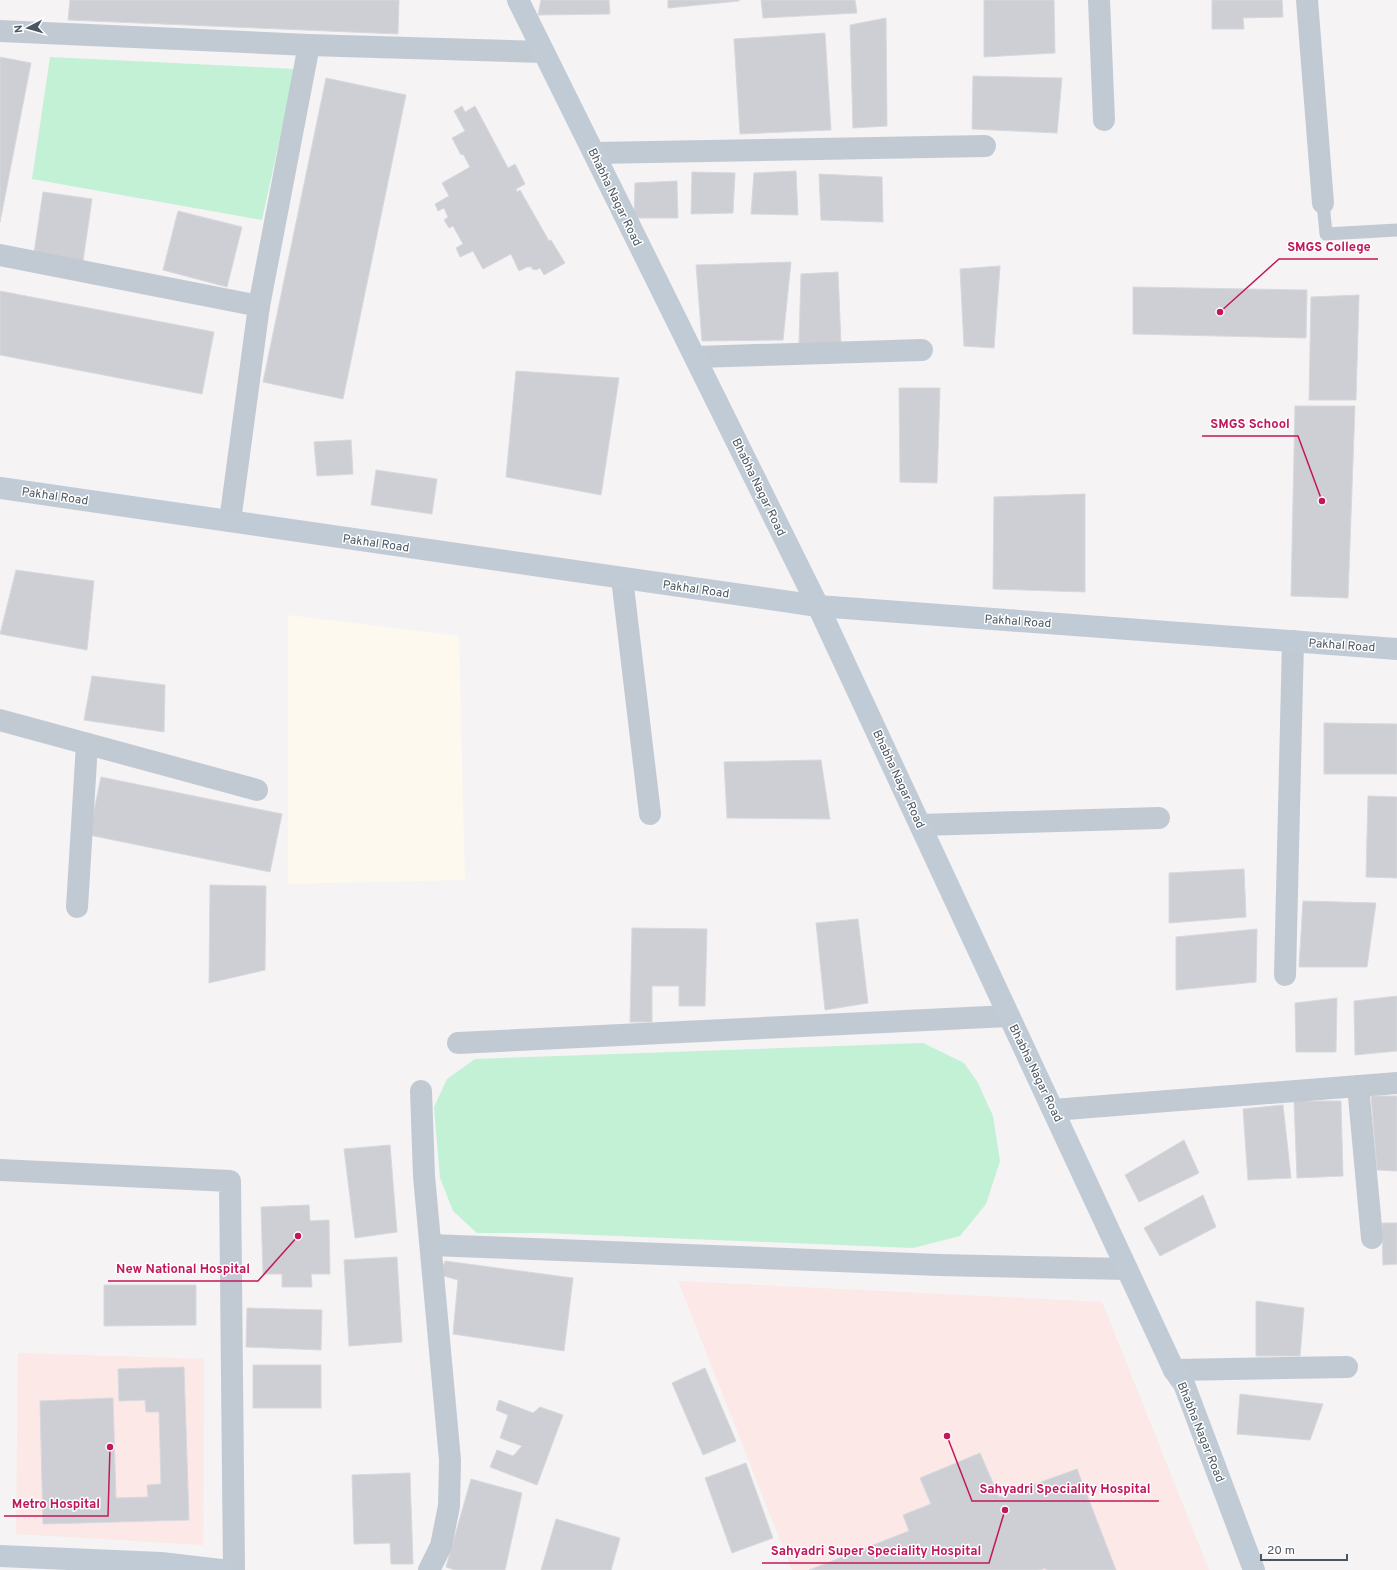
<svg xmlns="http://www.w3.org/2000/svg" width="1397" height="1570" font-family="Overpass,sans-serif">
<rect width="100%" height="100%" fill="#f5f3f3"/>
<polygon fill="#fdf9ef" points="288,615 459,636 465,880 288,884"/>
<g fill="#fce8e6">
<polygon points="678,1281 1102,1302 1209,1570 792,1570"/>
<polygon points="18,1353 204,1359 203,1545 16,1534"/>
</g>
<g fill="#c3f1d5">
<polygon points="50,57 295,69 262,220 32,179"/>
<polygon points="923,1043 964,1063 978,1083 993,1116 1000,1161 986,1204 960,1236 913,1248 544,1233 477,1233 453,1211 440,1178 434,1107 447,1079 475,1059"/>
</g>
<g fill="#cdcfd5" stroke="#d7d9de">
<polygon points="70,0 399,0 398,34 68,20"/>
<polygon points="541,0 609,0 610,14 538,15"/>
<polygon points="668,0 739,0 739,1 668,8"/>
<polygon points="761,0 855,0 857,13 763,18"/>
<polygon points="984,0 1054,0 1055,53 984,57"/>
<polygon points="1212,0 1282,0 1283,17 1243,18 1244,29 1212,29"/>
<polygon points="886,18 887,126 853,128 850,25"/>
<polygon points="825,33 831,130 740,134 734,39"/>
<polygon points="0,57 31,63 0,222"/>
<polygon points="973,76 1062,78 1057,133 972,129"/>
<polygon points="326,78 406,95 343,399 263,382"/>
<polygon points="462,106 465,112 475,106 508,168 515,164 525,184 516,189 517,192 520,190 549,241 551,240 565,263 544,275 540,268 536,270 532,269 532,267 527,267 519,271 511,254 483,269 473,251 460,257 456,248 463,244 453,226 449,228 444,220 448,217 444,208 438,211 435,204 449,196 442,183 470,167 463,154 461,155 452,138 465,131 454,111"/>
<polygon points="796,171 798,215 751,214 754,173"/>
<polygon points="692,172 735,173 733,213 691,214"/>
<polygon points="819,174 882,177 883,222 821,220"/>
<polygon points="677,181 678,218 634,218 635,183"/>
<polygon points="43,192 92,199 83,261 34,253"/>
<polygon points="178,211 242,227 227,287 163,270"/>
<polygon points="791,262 783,340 702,341 696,265"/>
<polygon points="1000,266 994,348 964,346 960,269"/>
<polygon points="838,272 841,344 799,344 801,274"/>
<polygon points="1133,287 1307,290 1306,338 1133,334"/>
<polygon points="0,291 214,332 202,394 0,355"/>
<polygon points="1359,295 1356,400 1309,400 1311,297"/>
<polygon points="516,371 619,378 601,495 506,477"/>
<polygon points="899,388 940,388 937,483 900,482"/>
<polygon points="1295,406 1355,406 1348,598 1291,596"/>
<polygon points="351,440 353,474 317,476 314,442"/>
<polygon points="376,470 437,479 432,514 371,505"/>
<polygon points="1085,494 1085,592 993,589 994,497"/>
<polygon points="16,570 94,581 87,650 0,634"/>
<polygon points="92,676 165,685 164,732 84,720"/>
<polygon points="1324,723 1397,724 1397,774 1324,774"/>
<polygon points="821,760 830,819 727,818 724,762"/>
<polygon points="101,777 282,814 270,872 89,835"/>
<polygon points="1368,796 1397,797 1397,878 1366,877"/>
<polygon points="1244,869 1246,917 1169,923 1169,873"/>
<polygon points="210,885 266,886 265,970 209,983"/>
<polygon points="1303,901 1376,903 1367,967 1299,967"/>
<polygon points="858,919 868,1003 825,1010 816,923"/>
<polygon points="632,928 707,929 705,1006 679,1006 679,986 652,986 652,1022 630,1022"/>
<polygon points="1257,929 1256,982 1176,990 1176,937"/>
<polygon points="1397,996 1397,1051 1355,1055 1354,1001"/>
<polygon points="1337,998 1336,1052 1296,1052 1295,1003"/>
<polygon points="1371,1096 1397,1096 1397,1171 1377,1170"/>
<polygon points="1294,1101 1341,1101 1343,1176 1297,1178"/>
<polygon points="1283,1105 1291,1178 1248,1180 1243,1109"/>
<polygon points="1184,1140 1199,1173 1139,1202 1125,1175"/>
<polygon points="390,1145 397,1232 355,1238 344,1149"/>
<polygon points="1203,1195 1216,1227 1160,1256 1144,1228"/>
<polygon points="309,1205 310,1221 329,1220 330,1274 311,1274 312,1287 282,1287 282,1274 263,1274 261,1207"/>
<polygon points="1382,1223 1397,1223 1397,1264 1383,1265"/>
<polygon points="397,1257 402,1342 349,1346 344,1260"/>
<polygon points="445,1261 573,1278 564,1351 453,1334 458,1280 440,1275"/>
<polygon points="104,1285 196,1285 196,1325 104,1326"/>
<polygon points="1256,1301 1304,1308 1300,1356 1256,1356"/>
<polygon points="247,1308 322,1310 321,1350 246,1347"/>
<rect x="253" y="1365" width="68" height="43"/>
<polygon points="184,1367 189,1520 43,1524 40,1401 113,1398 116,1498 148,1497 147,1485 161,1484 159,1412 146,1412 145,1400 119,1401 118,1369"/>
<polygon points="705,1368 736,1441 703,1455 672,1383"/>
<polygon points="1240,1394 1323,1404 1310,1440 1237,1434"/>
<polygon points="499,1400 533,1413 540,1407 563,1415 537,1485 490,1467 497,1450 513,1456 522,1446 500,1438 508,1415 496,1410"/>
<polygon points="980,1453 999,1497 1077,1469 1116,1570 1046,1570 1046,1568 1039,1570 809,1570 909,1531 903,1515 931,1504 920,1478"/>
<polygon points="746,1463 773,1538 732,1553 705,1478"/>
<polygon points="410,1473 413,1564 391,1564 390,1543 354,1544 352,1475"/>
<polygon points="471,1479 522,1493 505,1570 455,1570 446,1567"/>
<polygon points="556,1519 620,1538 611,1570 541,1570"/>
</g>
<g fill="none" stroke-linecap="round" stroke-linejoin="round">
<polyline stroke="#c1cad2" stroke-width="13" points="1323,203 1326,234 1397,230"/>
<g stroke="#c1cad2" stroke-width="22">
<polyline points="1099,0 1104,120"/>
<polyline points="1307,0 1323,203"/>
<polyline points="0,31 309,45 543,52"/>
<polyline points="594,153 985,146"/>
<polyline points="0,255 259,306"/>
<polyline points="695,357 922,350"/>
<polyline points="230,521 259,306 309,45"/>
<polyline points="622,578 650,814"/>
<polyline points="0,720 257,790"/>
<polyline points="920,825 1159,818"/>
<polyline points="77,907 87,744"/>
<polyline points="1285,975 1293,641"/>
<polyline points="458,1043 1008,1016"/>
<polyline points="1358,1086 1372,1238"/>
<polyline points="421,1091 424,1176 450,1460 449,1506 441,1546 429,1570"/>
<polyline points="1053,1110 1397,1083"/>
<polyline points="0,1170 230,1181 234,1570"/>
<polyline points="431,1245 939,1265 1127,1269"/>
<polyline points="1174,1370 1347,1367"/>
</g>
<g stroke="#c1cbd6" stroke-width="22">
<polyline points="518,0 818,606 1174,1370 1184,1384 1254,1570"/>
<polyline points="0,488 818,606 1397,649"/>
<polyline points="0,1556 161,1563 221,1570"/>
</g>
</g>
<g text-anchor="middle" stroke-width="3" stroke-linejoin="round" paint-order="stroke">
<g font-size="12" fill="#4a5661" stroke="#fff">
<text transform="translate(615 197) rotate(64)" y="4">Bhabha Nagar Road</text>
<text transform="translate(759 487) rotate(64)" y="4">Bhabha Nagar Road</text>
<text transform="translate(55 496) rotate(8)" y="4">Pakhal Road</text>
<text transform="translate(376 543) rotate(8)" y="4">Pakhal Road</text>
<text transform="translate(696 589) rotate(8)" y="4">Pakhal Road</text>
<text transform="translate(1018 621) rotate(4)" y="4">Pakhal Road</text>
<text transform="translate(1342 645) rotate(4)" y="4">Pakhal Road</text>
<text transform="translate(899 779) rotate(65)" y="4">Bhabha Nagar Road</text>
<text transform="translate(1036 1073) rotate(64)" y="4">Bhabha Nagar Road</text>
<text transform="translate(1201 1432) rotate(68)" y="4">Bhabha Nagar Road</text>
</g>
</g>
<path fill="none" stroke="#c2185b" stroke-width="1.5" d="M1220 312L1279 259H1378M1322 501L1298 436H1202M298 1236L258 1281H108M947 1436L972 1501H1159M110 1447L108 1516H4M1005 1510L989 1563H762"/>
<g fill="#c2185b" stroke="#fff" stroke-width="1.5">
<circle cx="1220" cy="312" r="4"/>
<circle cx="1322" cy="501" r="4"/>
<circle cx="298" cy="1236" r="4"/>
<circle cx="947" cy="1436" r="4"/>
<circle cx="110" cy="1447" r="4"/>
<circle cx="1005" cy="1510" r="4"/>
</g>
<g font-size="13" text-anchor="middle" font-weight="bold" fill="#c2185b" stroke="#fff" stroke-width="3" stroke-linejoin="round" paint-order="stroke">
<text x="1329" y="251">SMGS College</text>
<text x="1250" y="428">SMGS School</text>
<text x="183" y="1273">New National Hospital</text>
<text x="1065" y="1493">Sahyadri Speciality Hospital</text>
<text x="56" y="1508">Metro Hospital</text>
<text x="876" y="1555">Sahyadri Super Speciality Hospital</text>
</g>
<g transform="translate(28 28) rotate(264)" stroke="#ffffff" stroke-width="3" paint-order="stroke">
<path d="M0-3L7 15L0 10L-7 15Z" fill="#4a5661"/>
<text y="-6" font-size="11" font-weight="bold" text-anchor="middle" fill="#4a5661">N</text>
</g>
<path d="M1261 1554v6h86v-6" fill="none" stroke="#4a5661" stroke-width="2"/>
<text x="1267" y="1554" font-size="12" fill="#4a5661" stroke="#ffffff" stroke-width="3" paint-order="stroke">20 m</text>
</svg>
